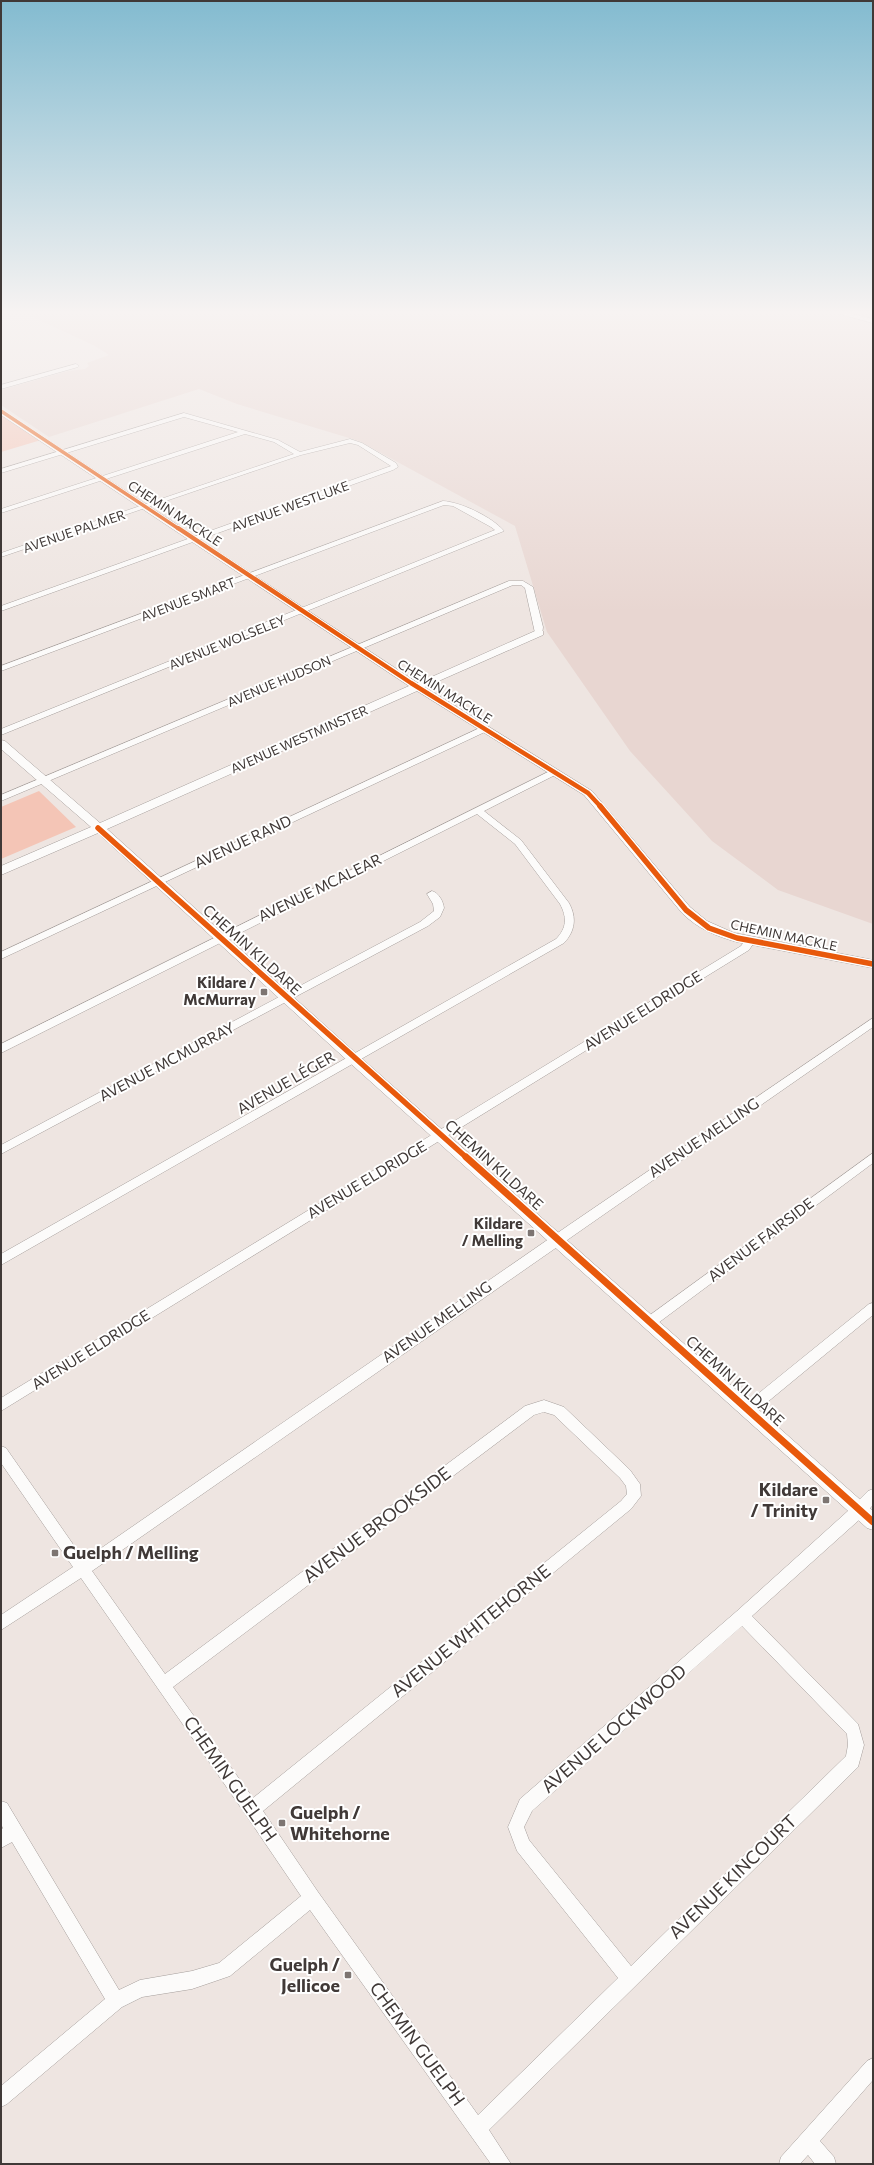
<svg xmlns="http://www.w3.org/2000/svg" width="874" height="2165" font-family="Commissioner,sans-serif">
<rect width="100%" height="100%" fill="#eee5e1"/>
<polygon fill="#e8d6d1" points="18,310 873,310 873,924 778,890 712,841 630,751 547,632 515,526 359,441 237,404 199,389 49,437 1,405 1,390 68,371 85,369 89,366 87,363 109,355 95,346"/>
<g fill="#f4c5b6">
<polygon points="1,414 41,440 1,452"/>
<polygon points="39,791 76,827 1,859 1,807"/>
</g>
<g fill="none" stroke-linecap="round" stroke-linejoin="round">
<g stroke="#a59e9b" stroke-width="1">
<g id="minor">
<polygon points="826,310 834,310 873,319 873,323"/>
<polygon points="76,364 79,366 78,367 1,389 1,385"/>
<polygon points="184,413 278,440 300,452 350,439 362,443 396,463 398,467 393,470 1,611 1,606 391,466 358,445 350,443 301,455 1,557 1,553 294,454 274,442 245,434 1,513 1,509 238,432 184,417 1,473 1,469"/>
<path d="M443 501C461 502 492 517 504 531L1 735V729L495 530 491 527 453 506 444 505 1 671V666Z"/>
<polygon points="509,581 523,581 533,587 543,627 542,635 535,633 525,588 521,585 513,585 1,801 1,795"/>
<polygon points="484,726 487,727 487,731 1,959 1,952"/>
<path d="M554 769 557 770V774L484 811 521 840 569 903C577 918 575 931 564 943L1 1265V1254L556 939C567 928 567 917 560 904L515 844 477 814 1 1053V1044Z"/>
<path d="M432 891C439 893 443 901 444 908L440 917 428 926 1 1154V1145L420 922 434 911 433 904 427 894Z"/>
<polygon points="750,938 755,941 749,950 1,1411 1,1398 741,946 746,939"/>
<path d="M873 1018V1027L92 1571 165 1674 525 1406 544 1400 564 1407 630 1470 640 1484 641 1496 631 1509 263 1811 318 1892 478 2115 618 1978 517 1851 508 1827 520 1799 737 1611 849 1510 868 1491 873 1489V1505L859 1520 752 1616 858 1724 864 1745 858 1767 489 2130 511 2164H491L310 1910 230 1976 192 1989 142 1997 122 2007 7 2104 1 2107V2086L105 1999 12 1842 1 1848V1830L3 1828 1 1824V1801L7 1803 119 1990 140 1980 192 1971 219 1963 301 1896 246 1815 81 1578 1 1630V1615L73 1567 1 1463V1446L6 1448 84 1560 569 1225ZM544 1412 554 1415 620 1478 626 1486 627 1494 621 1501 253 1798 173 1687 534 1415ZM742 1626 847 1734 848 1745 846 1756 631 1966 529 1840 524 1827 532 1811Z"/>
<polygon points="873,1153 873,1163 654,1326 650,1327 646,1326 644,1322 646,1318"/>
<polygon points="873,1303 873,1315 753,1414 748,1416 743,1414 741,1410 743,1406 869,1304"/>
<polygon points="873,2058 873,2080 820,2141 834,2157 836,2164 815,2164 808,2155 800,2164 779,2164 781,2157 867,2061"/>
</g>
</g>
<g stroke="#a59e9b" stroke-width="1">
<path id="tertiary" d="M1 409 418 683 535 631H543V635L425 687 592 791 690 907 707 921 734 933 873 960V968L737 942C716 936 698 929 682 913L584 795 417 691 107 829 360 1057 873 1511V1530L867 1528 350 1063 98 833 1 875V866L91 827 1 749V740L5 741 100 823 409 686 1 415Z"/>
</g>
<use href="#minor" fill="#fcfbfa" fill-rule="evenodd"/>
<use href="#tertiary" fill="#fcfbfa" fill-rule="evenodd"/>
<g stroke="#fff" stroke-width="5">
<polyline id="cycleway-far3" points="1,411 179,529"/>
</g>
<g stroke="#fff" stroke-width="6">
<polyline id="cycleway-far2" points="178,528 411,683 588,793 601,807"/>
</g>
<g stroke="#fff" stroke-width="8">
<g id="cycleway-far1">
<polyline points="600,806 686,910 709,928 737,938 873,964"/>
<polyline points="98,828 467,1158"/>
</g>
</g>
<g stroke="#fff" stroke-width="10">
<polyline id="cycleway" points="466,1157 873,1522"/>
</g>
<use href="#cycleway-far3" stroke="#e8590c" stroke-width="3.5"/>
<use href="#cycleway-far2" stroke="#e8590c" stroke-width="4.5"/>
<use href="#cycleway-far1" stroke="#e8590c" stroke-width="5.5"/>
<use href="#cycleway" stroke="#e8590c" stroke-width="7"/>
</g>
<linearGradient id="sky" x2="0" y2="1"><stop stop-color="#83bbd0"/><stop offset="0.51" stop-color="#f7f3f2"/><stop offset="1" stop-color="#f7f3f2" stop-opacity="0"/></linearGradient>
<rect width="874" height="613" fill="url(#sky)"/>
<g fill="#7d7572" stroke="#fff" stroke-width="1.5">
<rect x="260" y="988" width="8" height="8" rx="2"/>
<rect x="527" y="1229" width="8" height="8" rx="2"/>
<rect x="822" y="1496" width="8" height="8" rx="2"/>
<rect x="51" y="1549" width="8" height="8" rx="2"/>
<rect x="278" y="1819" width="8" height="8" rx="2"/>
<rect x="344" y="1971" width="8" height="8" rx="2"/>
</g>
<g text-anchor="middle" stroke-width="4" stroke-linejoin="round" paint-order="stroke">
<g font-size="13" fill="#403937" stroke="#fff">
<text transform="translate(290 506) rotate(-20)" y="5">AVENUE WESTLUKE</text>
<text transform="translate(175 513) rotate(33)" y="5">CHEMIN MACKLE</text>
<text transform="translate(74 531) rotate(-19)" y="5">AVENUE PALMER</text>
<text transform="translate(188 599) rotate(-21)" y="5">AVENUE SMART</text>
<text transform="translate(227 642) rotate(-22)" y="5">AVENUE WOLSELEY</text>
<text transform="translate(279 681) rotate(-23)" y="5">AVENUE HUDSON</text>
<text transform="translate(445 691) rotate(32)" y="5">CHEMIN MACKLE</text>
<text transform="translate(299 739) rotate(-24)" y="5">AVENUE WESTMINSTER</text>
<text transform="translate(784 935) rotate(12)" y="5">CHEMIN MACKLE</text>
</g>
<g font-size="15" fill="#403937" stroke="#fff">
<text transform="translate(243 842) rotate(-25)" y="5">AVENUE RAND</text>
<text transform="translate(320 888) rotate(-26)" y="5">AVENUE MCALEAR</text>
<text transform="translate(252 950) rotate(42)" y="5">CHEMIN KILDARE</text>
<text transform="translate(643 1011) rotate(-32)" y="5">AVENUE ELDRIDGE</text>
<text transform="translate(167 1062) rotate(-28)" y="5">AVENUE MCMURRAY</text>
<text transform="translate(286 1083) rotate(-30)" y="5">AVENUE LÉGER</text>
<text transform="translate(704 1138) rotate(-34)" y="5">AVENUE MELLING</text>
<text transform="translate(494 1165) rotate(42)" y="5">CHEMIN KILDARE</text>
<text transform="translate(367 1180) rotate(-31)" y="5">AVENUE ELDRIDGE</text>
<text transform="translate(761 1240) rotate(-37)" y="5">AVENUE FAIRSIDE</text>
<text transform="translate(437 1322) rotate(-35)" y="5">AVENUE MELLING</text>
<text transform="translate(91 1350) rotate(-32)" y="5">AVENUE ELDRIDGE</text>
<text transform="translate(735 1381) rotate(42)" y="5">CHEMIN KILDARE</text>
</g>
<g font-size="15" font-weight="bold" fill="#403937" stroke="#fff" text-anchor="end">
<text x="256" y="988">Kildare /<tspan x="256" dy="17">McMurray</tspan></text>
<text x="523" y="1229">Kildare<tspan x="523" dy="17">/ Melling</tspan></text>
</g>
<g font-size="18" font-weight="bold" fill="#403937" stroke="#fff" text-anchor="end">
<text x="818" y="1496">Kildare<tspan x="818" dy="21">/ Trinity</tspan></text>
<text x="63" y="1559" text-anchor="start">Guelph / Melling</text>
<text x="290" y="1819" text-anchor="start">Guelph /<tspan x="290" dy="21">Whitehorne</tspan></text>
<text x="340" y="1971">Guelph /<tspan x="340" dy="21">Jellicoe</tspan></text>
</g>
<g font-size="18" fill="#403937" stroke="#fff">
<text transform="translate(377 1525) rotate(-37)" y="6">AVENUE BROOKSIDE</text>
<text transform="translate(471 1631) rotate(-39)" y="6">AVENUE WHITEHORNE</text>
<text transform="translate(614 1729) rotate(-41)" y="6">AVENUE LOCKWOOD</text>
<text transform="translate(230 1779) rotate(55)" y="6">CHEMIN GUELPH</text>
<text transform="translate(733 1877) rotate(-44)" y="6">AVENUE KINCOURT</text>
<text transform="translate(417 2044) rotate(54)" y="6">CHEMIN GUELPH</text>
</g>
</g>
<rect width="874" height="2165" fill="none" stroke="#403937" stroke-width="4"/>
</svg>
